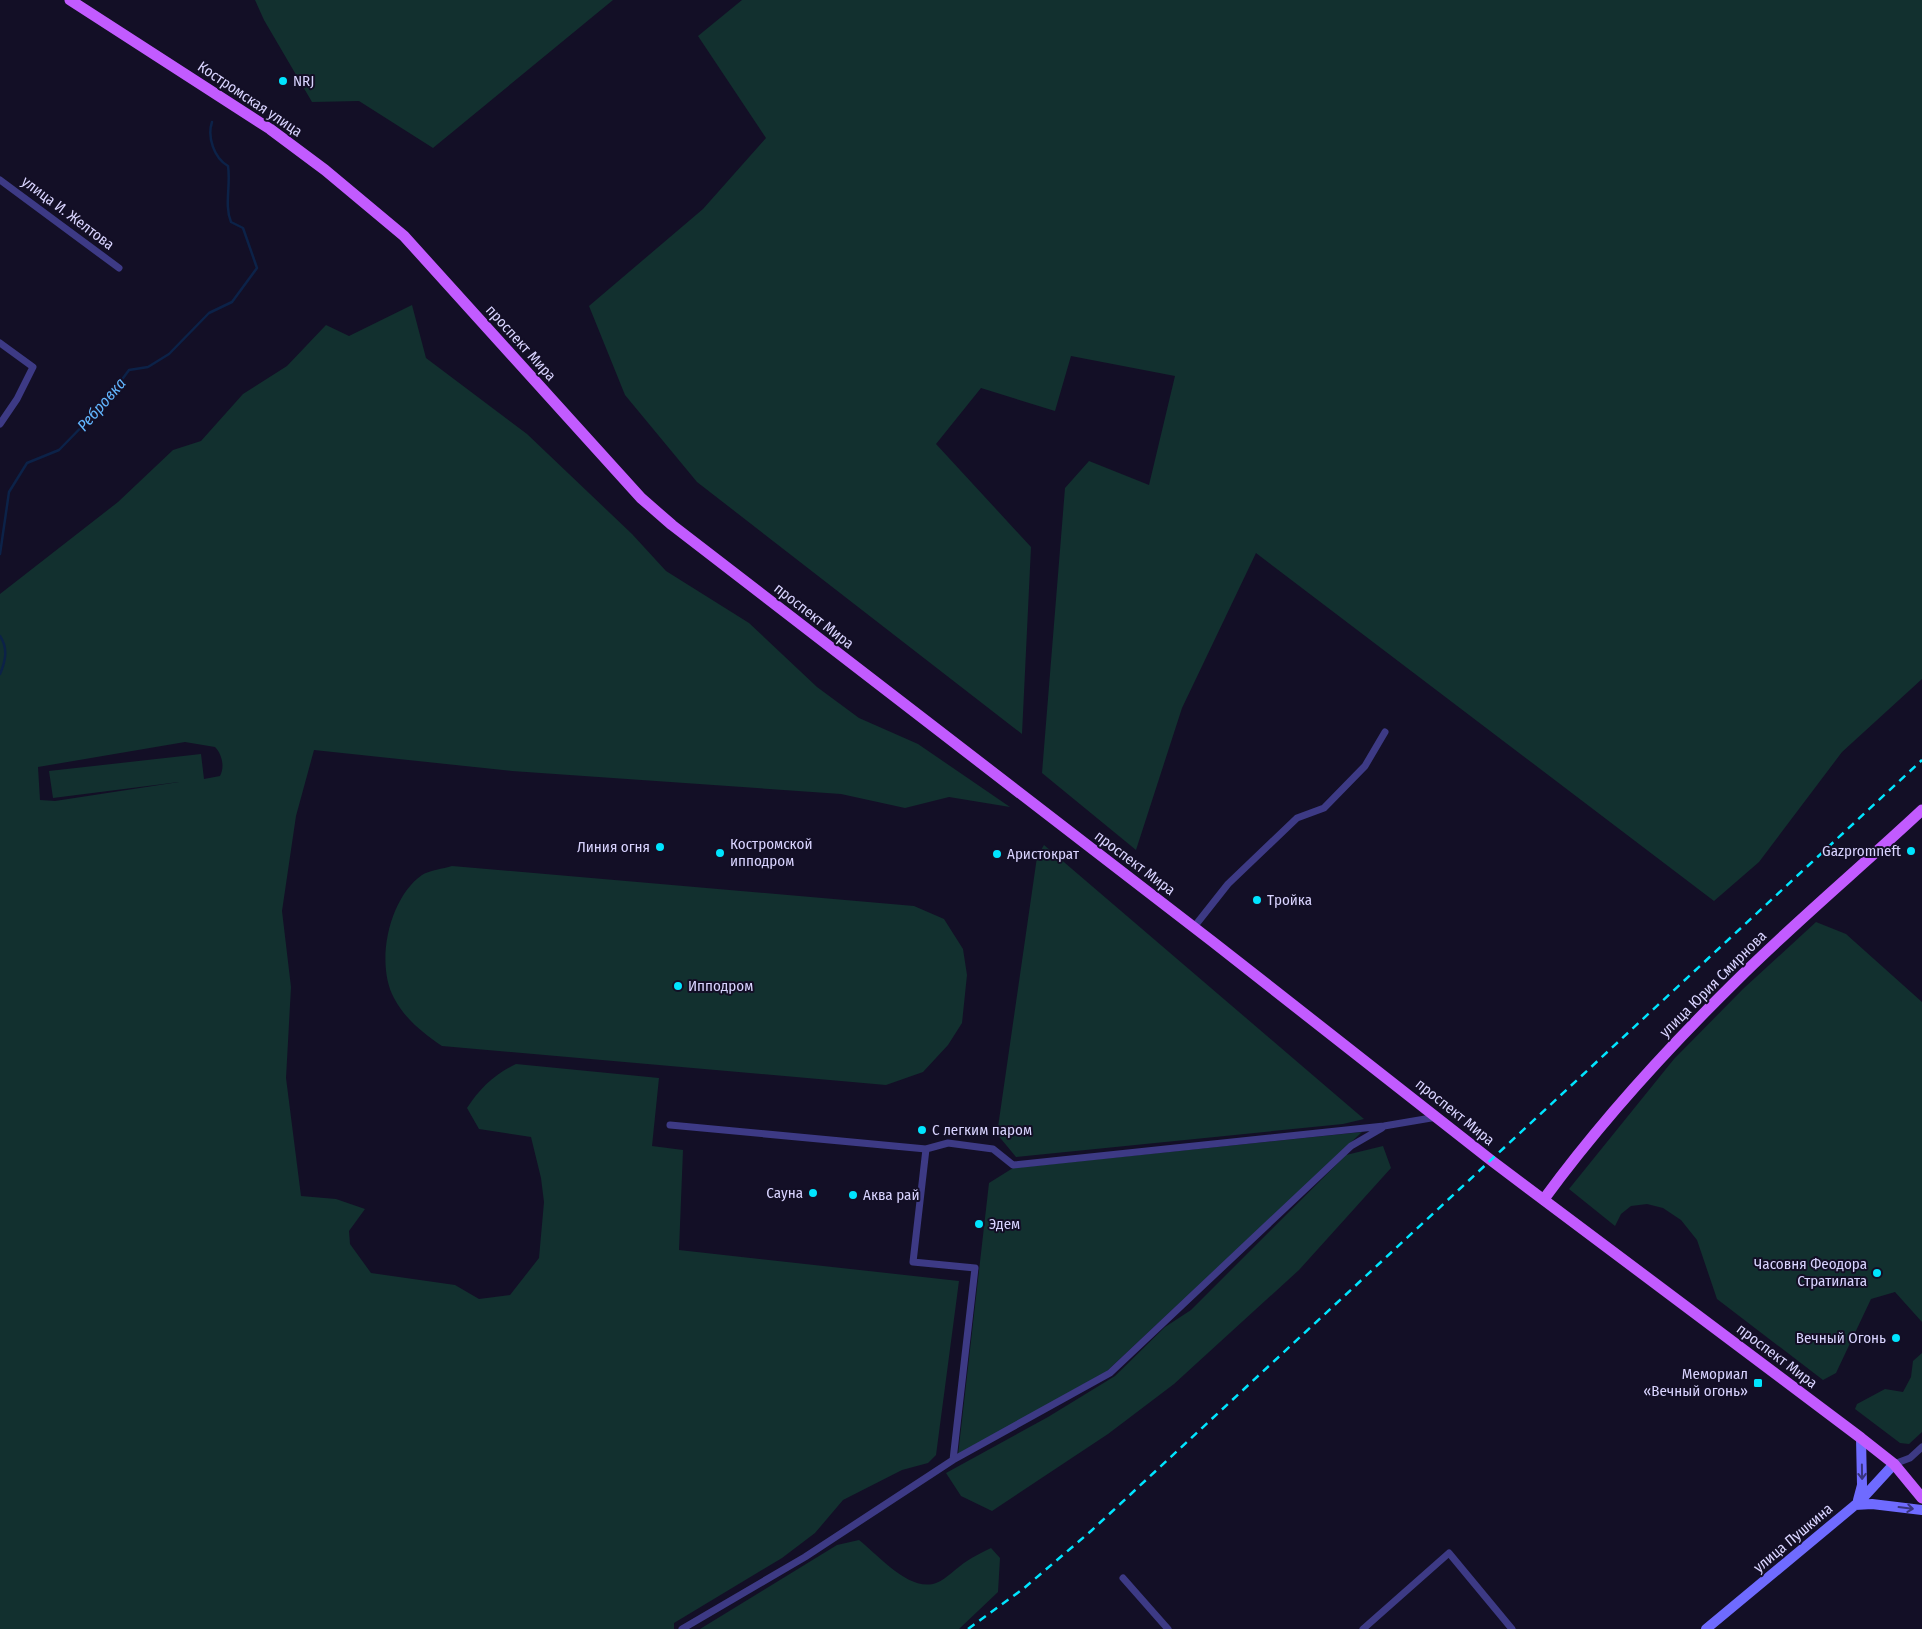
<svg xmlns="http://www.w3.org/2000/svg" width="1922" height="1629" viewBox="0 0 1922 1629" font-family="'Fira Sans Condensed',sans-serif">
<rect width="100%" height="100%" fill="#130f26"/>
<path fill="#12302f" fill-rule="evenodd" d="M 255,0 L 613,0 L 433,148 L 359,101 L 312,102 L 264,20 Z
M 742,0 L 1922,0 L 1922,679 L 1842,752 L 1759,862 L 1714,901 L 1256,553 L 1182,708 L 1136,850 L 1042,773 L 1065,488 L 1089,461 L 1149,485 L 1175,376 L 1071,356 L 1055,411 L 981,388 L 936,444 L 1031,547 L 1022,734 L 697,482 L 625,395 L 589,306 L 703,209 L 766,138 L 698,36 Z
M 412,305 L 426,358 L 527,434 L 632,534 L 666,571 L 749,623 L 817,687 L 859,718 L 918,744 L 1010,807 L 949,797 L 905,808 L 841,794 L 512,771 L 314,750 L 296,816 L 282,911 L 291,987 L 286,1078 L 301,1196 L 336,1199 L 365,1209 L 349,1231 L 350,1244 L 371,1273 L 455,1285 L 479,1299 L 510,1295 L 539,1258 L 544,1202 L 541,1178 L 531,1137 L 479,1129 L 467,1108 C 480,1088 495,1074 516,1064 L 659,1078 L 652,1146 L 683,1150 L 679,1250 L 959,1281 L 936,1455 L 928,1463 L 902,1470 L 843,1500 L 815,1533 L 782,1558 L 674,1623 L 674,1629 L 0,1629 L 0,594 L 118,502 L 173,450 L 201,441 L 243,394 L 287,366 L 326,325 L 349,336 ZM 185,742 L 215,747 C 222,754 225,767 220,776 L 204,779 L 201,754 L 49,771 L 53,798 L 179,782 L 55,801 L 40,800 L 38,767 Z
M 1044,845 L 1364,1119 L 1343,1124 L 1016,1157 L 997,1134 L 1037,857 Z
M 452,866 L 914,906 L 944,919 L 963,949 L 967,975 L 962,1023 L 948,1045 L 923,1072 L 886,1085 L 442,1046 C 423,1033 405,1019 394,998 C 375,963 389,898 422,875 C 430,870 443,869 452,866 Z
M 1816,922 L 1846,934 L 1922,1002 L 1922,1322 L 1895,1292 L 1871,1299 L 1836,1373 L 1823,1380 L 1717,1299 L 1697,1240 L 1681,1220 L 1663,1208 L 1647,1204 L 1631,1206 L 1621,1214 L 1615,1226 L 1569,1189 L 1674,1059 L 1743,989 Z
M 1362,1132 L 1107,1371 L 958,1455 L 989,1183 L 1013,1168 Z
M 1383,1146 L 1391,1168 L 1299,1270 L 1174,1384 L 1108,1434 L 992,1511 L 961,1496 L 946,1473 L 1048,1417 L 1115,1376 L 1165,1327 L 1191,1310 L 1346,1155 Z
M 1922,1353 L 1922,1432 L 1909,1444 L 1900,1443 L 1855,1409 L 1857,1404 L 1885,1389 L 1903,1392 L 1911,1377 L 1913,1361 Z
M 859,1540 C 877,1554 910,1593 936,1583 C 947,1579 957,1567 967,1561 C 974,1556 983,1552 991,1548 L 1000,1558 L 998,1592 L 959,1629 L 700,1629 L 837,1545 Z"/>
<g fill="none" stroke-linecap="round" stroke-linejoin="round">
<path stroke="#0c2248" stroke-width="2.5" d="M 0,554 L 9,492 L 27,463 L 59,450 L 104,404 L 129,370 L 148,367 L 169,354 L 209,313 L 232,302 L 257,268 L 243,228 L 231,222 C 224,205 231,185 228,166 C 214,158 207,137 212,122
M 0,636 C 8,648 6,660 0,674"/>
<path stroke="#3d3a85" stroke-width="7" d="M 0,180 L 119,268
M 0,343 L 33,367 L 17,399 L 0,424
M 1194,927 L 1228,884 L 1297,818 L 1324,808 L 1365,766 L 1385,732
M 670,1125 L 926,1149 L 948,1143 L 993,1149 L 1013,1165 L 1384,1126 L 1437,1117
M 953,1460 L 1110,1373 L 1351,1146 L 1382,1128
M 1894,1464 L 1910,1458 L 1922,1447
M 1123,1578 L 1168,1629
M 682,1629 L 805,1557 L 953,1460 L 975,1268 L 913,1262 L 926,1149
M 1363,1629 L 1449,1553 L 1512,1629"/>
<path stroke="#6f6bff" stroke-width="10" d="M 1858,1500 L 1862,1485 L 1861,1438
M 1855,1505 L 1872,1504 L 1922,1510
M 1706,1629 L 1860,1501 L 1894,1464"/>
<path stroke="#c25bff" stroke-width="11" d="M 70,0 L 270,129 L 325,170 L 404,236 L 641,498 L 672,525 L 1213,942 L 1492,1161 L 1861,1438 L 1894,1464 L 1922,1498
M 1544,1199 C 1601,1121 1666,1050 1735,982 C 1795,922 1860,868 1922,810"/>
<path stroke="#00e5ff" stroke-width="2.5" stroke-dasharray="8 6" stroke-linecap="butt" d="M 968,1629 L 1023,1589 L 1091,1531 L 1922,760"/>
</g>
<defs><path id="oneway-shaft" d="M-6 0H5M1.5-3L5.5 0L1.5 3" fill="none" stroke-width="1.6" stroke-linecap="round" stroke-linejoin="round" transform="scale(1.25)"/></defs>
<g stroke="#38347d">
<use href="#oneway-shaft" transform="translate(1862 1472) rotate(89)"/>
<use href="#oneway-shaft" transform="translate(1906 1508) rotate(7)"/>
</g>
<g fill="#00e5ff" stroke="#130f26" stroke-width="2">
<circle cx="283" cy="81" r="5"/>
<circle cx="660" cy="847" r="5"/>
<circle cx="1911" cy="851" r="5"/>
<circle cx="720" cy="853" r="5"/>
<circle cx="997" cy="854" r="5"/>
<circle cx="1257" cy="900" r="5"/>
<circle cx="678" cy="986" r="5"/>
<circle cx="922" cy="1130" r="5"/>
<circle cx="813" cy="1193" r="5"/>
<circle cx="853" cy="1195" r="5"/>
<circle cx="979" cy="1224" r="5"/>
<circle cx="1877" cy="1273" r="5"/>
<circle cx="1896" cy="1338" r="5"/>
<rect x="1753" y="1378" width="10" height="10" rx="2.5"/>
</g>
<g text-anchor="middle" stroke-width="4" stroke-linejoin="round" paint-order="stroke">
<g font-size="15" fill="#d9d4ff" stroke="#130f26" text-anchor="start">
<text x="293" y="86">NRJ</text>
<text x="730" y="849">Костромской<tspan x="730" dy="17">ипподром</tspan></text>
<text x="650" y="852" text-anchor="end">Линия огня</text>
<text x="1901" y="856" text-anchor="end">Gazpromneft</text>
<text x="1007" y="859">Аристократ</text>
<text x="1267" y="905">Тройка</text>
<text x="688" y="991">Ипподром</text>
<text x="932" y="1135">С легким паром</text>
<text x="803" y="1198" text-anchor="end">Сауна</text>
<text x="863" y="1200">Аква рай</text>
<text x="989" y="1229">Эдем</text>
<text x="1867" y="1269" text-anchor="end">Часовня Феодора<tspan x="1867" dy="17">Стратилата</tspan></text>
<text x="1886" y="1343" text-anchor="end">Вечный Огонь</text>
<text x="1748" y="1379" text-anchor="end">Мемориал<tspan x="1748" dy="17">«Вечный огонь»</tspan></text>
</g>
<g font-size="15" fill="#d9d4ff" stroke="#130f26">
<text transform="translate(250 99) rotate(34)" y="5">Костромская улица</text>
<text transform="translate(68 213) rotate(37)" y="5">улица И. Желтова</text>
<text transform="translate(521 343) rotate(48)" y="5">проспект Мира</text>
<text transform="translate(814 616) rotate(38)" y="5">проспект Мира</text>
<text transform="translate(1135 863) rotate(37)" y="5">проспект Мира</text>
<text transform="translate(1713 984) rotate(-45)" y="5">улица Юрия Смирнова</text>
<text transform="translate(1455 1112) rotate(39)" y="5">проспект Мира</text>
<text transform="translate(1777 1356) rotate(37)" y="5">проспект Мира</text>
<text transform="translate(1793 1538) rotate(-40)" y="5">улица Пушкина</text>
</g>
<g font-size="16" font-style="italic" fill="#62b6ff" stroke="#130f26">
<text transform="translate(101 404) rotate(-49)" y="6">Ребровка</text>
</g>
</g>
</svg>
